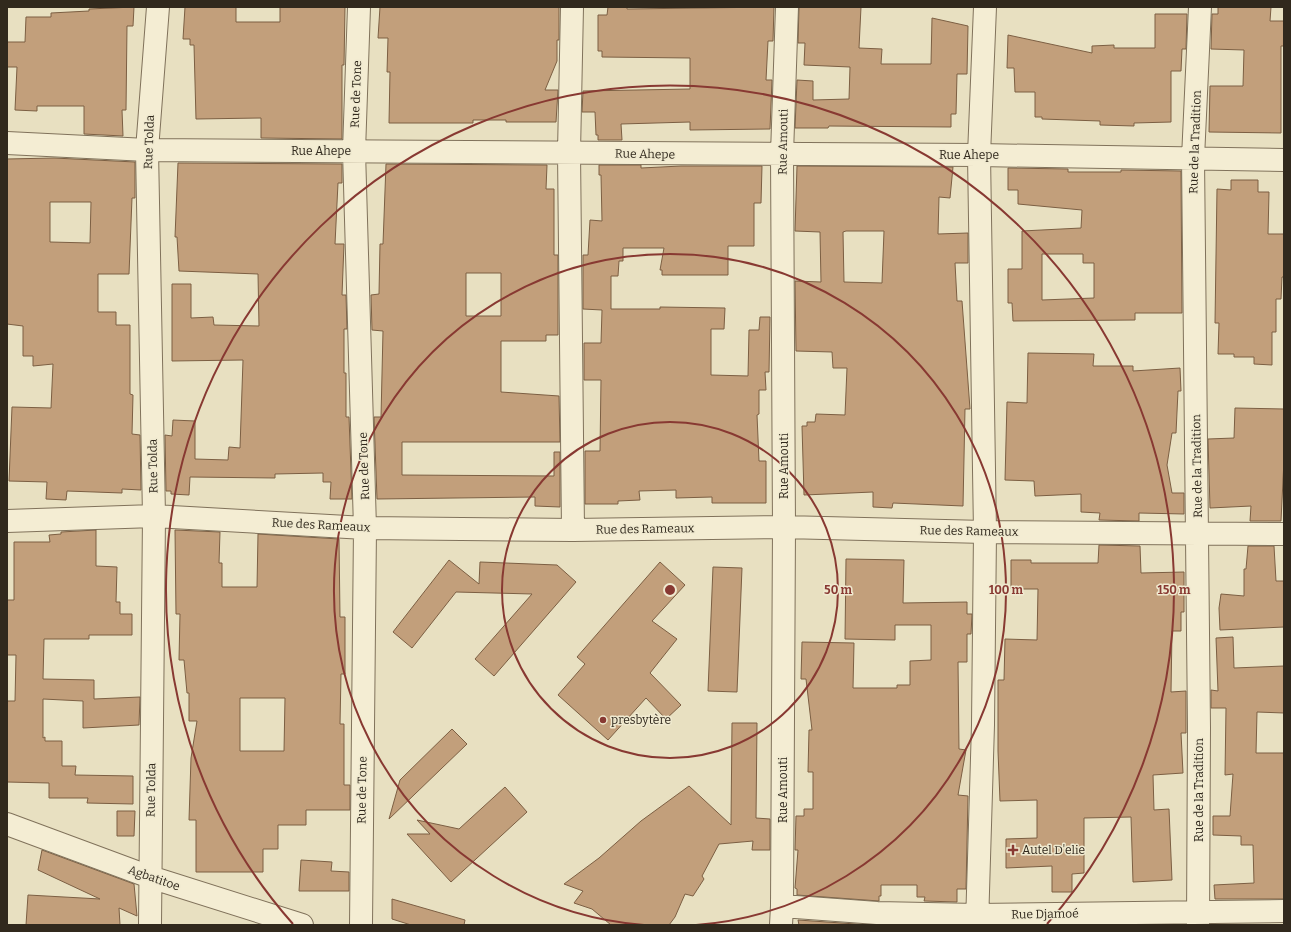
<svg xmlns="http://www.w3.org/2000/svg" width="1291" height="932" viewBox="0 0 1291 932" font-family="Bitter,serif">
<rect width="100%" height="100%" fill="#e8e0c1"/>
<path fill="#c29f7b" stroke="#7c5f43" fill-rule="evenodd" d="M 134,7 L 133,26 L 127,26 L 126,110 L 122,110 L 123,136 L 84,134 L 84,106 L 37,106 L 37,111 L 15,110 L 17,67 L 7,67 L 7,42 L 25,42 L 26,17 L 51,17 L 51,13 L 89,11 L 89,9 Z
M 185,7 L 236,7 L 236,22 L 280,22 L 280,7 L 345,7 L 344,65 L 342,65 L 342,139 L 261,138 L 261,118 L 196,119 L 194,45 L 190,45 L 190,39 L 183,39 Z
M 380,7 L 559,7 L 559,40 L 557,40 L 557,61 L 545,90 L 558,90 L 556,122 L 506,122 L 506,120 L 473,120 L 473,123 L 389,123 L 390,72 L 387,72 L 388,38 L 378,38 Z
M 608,7 L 627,7 L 627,9 L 774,7 L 773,41 L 768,41 L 766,80 L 772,80 L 770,129 L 690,130 L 690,122 L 621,124 L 622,140 L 598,140 L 598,135 L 596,135 L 595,112 L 582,112 L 583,91 L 690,89 L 690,58 L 602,57 L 602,51 L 598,51 L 598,15 L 607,15 Z
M 799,7 L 861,7 L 859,48 L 882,49 L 881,64 L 931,64 L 932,18 L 968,26 L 967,74 L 957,74 L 956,114 L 951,114 L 951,127 L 829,126 L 828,128 L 795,128 L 797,80 L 813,81 L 813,100 L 849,99 L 850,67 L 804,65 L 805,43 L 798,43 Z
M 1218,7 L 1271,7 L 1270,21 L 1284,21 L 1284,46 L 1281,46 L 1281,133 L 1209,132 L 1210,86 L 1243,86 L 1244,50 L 1211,49 L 1212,14 L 1218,14 Z
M 1155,14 L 1187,14 L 1186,49 L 1182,49 L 1181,71 L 1171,71 L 1171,122 L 1134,123 L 1134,126 L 1100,125 L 1100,121 L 1042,119 L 1042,117 L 1035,117 L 1035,92 L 1015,92 L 1014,68 L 1007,68 L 1008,35 L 1092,53 L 1092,46 L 1114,45 L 1114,48 L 1155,48 Z
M 54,158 L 135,162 L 135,198 L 132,198 L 129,274 L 98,274 L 98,312 L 116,312 L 116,325 L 130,325 L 130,394 L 133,395 L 132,434 L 140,435 L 141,490 L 122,489 L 122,493 L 67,491 L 66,500 L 46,499 L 47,482 L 9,481 L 12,407 L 51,408 L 53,364 L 33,366 L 33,356 L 23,356 L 23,326 L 7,324 L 7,159 ZM 50,202 L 91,202 L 90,243 L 50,242 Z
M 178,163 L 342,164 L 342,183 L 338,183 L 335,244 L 344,244 L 342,295 L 346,295 L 347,329 L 344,329 L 344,373 L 346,373 L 346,417 L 349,417 L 352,499 L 330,499 L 331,482 L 323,482 L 323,473 L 275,474 L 275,478 L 190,477 L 189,495 L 171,494 L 171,491 L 166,491 L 165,435 L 172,436 L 173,420 L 195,421 L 195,459 L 228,460 L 229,447 L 240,448 L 243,360 L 172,361 L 172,284 L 191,284 L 191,318 L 213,317 L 214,325 L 259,326 L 258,274 L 179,271 L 177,237 L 175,237 Z
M 386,164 L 547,165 L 546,189 L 554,189 L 554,255 L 558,255 L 558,335 L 546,335 L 546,341 L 501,341 L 501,392 L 559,396 L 560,442 L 402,442 L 402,475 L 554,476 L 554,452 L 560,452 L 560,507 L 535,506 L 535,497 L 377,499 L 374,417 L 381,417 L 383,331 L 372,330 L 371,295 L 379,294 L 380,244 L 383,244 ZM 466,273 L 501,273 L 501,316 L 466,316 Z
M 599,165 L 641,165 L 641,168 L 681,166 L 762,166 L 761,203 L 754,203 L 754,246 L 728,246 L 728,275 L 662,275 L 662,270 L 660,270 L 664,248 L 623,248 L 623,261 L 619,261 L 618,276 L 611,276 L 611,309 L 660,309 L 660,307 L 725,308 L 724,329 L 711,329 L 711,375 L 748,376 L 749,330 L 759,330 L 760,317 L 770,317 L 769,372 L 765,372 L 766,390 L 759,390 L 759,414 L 757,415 L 759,461 L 766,461 L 766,503 L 712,503 L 712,497 L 676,498 L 676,490 L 639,491 L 640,500 L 618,501 L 618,504 L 585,504 L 585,451 L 600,451 L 601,380 L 584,380 L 584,343 L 601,343 L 602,310 L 583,309 L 583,255 L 588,255 L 590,220 L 602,221 L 601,175 L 599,175 Z
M 797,166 L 953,167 L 950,198 L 939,197 L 938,234 L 968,233 L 968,263 L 955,263 L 957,301 L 962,301 L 970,409 L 965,409 L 963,506 L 893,503 L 892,508 L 873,507 L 873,492 L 804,495 L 802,426 L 807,426 L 807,422 L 815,422 L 816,414 L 845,415 L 847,368 L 833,368 L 832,352 L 796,351 L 795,281 L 821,282 L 820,232 L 795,231 ZM 846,231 L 884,231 L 882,283 L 844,282 L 843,232 Z
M 1008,168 L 1068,169 L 1068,172 L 1121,172 L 1121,170 L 1181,171 L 1182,313 L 1135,313 L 1135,320 L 1013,321 L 1012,303 L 1008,303 L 1008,269 L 1022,269 L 1022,231 L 1081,228 L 1082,210 L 1018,204 L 1018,190 L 1008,190 ZM 1042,254 L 1083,254 L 1083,263 L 1094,263 L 1094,298 L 1042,300 Z
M 1231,180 L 1258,180 L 1258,192 L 1269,192 L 1268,234 L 1284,234 L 1284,277 L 1282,277 L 1281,299 L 1276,299 L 1276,332 L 1272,332 L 1272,365 L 1254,364 L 1254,357 L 1234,357 L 1234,354 L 1218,354 L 1219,323 L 1215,323 L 1217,189 L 1231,190 Z
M 1028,353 L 1094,354 L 1093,366 L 1133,366 L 1133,371 L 1180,368 L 1181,391 L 1178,391 L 1176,433 L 1172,433 L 1167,465 L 1172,493 L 1184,493 L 1184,514 L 1139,513 L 1139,521 L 1099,520 L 1100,513 L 1081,512 L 1081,494 L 1035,496 L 1034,481 L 1005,480 L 1007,402 L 1027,403 Z
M 1235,408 L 1284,409 L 1284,460 L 1281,521 L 1250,521 L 1251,506 L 1210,508 L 1208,439 L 1234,438 Z
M 96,530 L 96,566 L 117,567 L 116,602 L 120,602 L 120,614 L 132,614 L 132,635 L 89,635 L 89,639 L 44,639 L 43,679 L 94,680 L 94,699 L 140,697 L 139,725 L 83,728 L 83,701 L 43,699 L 43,738 L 45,737 L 45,741 L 62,741 L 62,766 L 76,766 L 75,775 L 133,776 L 133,804 L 87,803 L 88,798 L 49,798 L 49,783 L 7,782 L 7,701 L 15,701 L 16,655 L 7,655 L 7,600 L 14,600 L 14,542 L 50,542 L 49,535 L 61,534 L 61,532 Z
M 175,530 L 220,532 L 219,563 L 222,563 L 222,587 L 257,587 L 258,534 L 339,539 L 340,617 L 345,617 L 345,674 L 341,674 L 340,724 L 344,724 L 344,785 L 350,785 L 350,810 L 306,810 L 306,825 L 278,825 L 278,849 L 263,849 L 263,872 L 196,872 L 196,820 L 189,820 L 191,758 L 197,721 L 189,721 L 189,693 L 187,693 L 184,660 L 179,660 L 180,614 L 176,614 ZM 240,698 L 285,698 L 284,751 L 240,751 Z
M 1099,545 L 1140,546 L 1141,573 L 1184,572 L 1184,612 L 1181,612 L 1181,631 L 1172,631 L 1171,692 L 1186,691 L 1186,733 L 1181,733 L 1183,773 L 1153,775 L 1154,810 L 1169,809 L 1172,880 L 1133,882 L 1131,817 L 1084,818 L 1084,873 L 1072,874 L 1072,892 L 1052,892 L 1052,866 L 1006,868 L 1006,839 L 1037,838 L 1037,800 L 1000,801 L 998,751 L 998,680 L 1004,680 L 1005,639 L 1037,640 L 1038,589 L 1011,589 L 1011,560 L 1031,560 L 1031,563 L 1098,563 Z
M 1248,546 L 1274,546 L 1276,581 L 1284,581 L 1284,627 L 1220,630 L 1219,608 L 1221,594 L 1244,596 L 1244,569 L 1246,569 Z
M 846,559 L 904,560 L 903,603 L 967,602 L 967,614 L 972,614 L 971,634 L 967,634 L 967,662 L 958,662 L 959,749 L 966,750 L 958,795 L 968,796 L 966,889 L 957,889 L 957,902 L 924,901 L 925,897 L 917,897 L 917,885 L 881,885 L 881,896 L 879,896 L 879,901 L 797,895 L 797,889 L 795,888 L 798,850 L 795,850 L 796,816 L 804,816 L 804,809 L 813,809 L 813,772 L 808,772 L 809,730 L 812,730 L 806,679 L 801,679 L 802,642 L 854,643 L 853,688 L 897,688 L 897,685 L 910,685 L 910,661 L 931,660 L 931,625 L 895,625 L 895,640 L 845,639 Z
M 449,560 L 479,584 L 480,562 L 557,565 L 576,582 L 494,676 L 475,659 L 532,594 L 456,592 L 412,648 L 393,632 Z
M 660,562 L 685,585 L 652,621 L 677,639 L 650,673 L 681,705 L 666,719 L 646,698 L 608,740 L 558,695 L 585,664 L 577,657 Z
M 713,567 L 742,568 L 737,692 L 708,691 Z
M 1233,637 L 1234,668 L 1284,666 L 1284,713 L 1257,712 L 1256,753 L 1284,753 L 1284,899 L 1215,899 L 1214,885 L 1254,883 L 1253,845 L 1241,845 L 1241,836 L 1213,835 L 1213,816 L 1230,816 L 1233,774 L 1225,775 L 1226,708 L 1211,708 L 1211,690 L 1218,691 L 1216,638 Z
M 732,723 L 757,723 L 756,818 L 770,819 L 770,850 L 752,850 L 753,841 L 719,844 L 702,876 L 704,879 L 693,896 L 685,894 L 675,917 L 669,925 L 611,925 L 592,909 L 574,903 L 583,891 L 564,884 L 599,858 L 641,821 L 689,786 L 731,825 Z
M 452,729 L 467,744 L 389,819 L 400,780 Z
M 505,787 L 527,812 L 451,882 L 407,834 L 430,834 L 417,820 L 459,829 Z
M 117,811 L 135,811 L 134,836 L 117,836 Z
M 42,850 L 134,884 L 137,916 L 119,908 L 120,925 L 26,925 L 28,895 L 100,899 L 38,870 Z
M 301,860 L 332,862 L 331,871 L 349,872 L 349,891 L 299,891 Z
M 392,899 L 465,920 L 464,925 L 411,925 L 392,919 Z
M 798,920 L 870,925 L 799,925 Z"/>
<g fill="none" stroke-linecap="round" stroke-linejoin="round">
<defs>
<path id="minor" d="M 359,7 L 354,151 L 365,528 L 361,925
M 572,7 L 569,152 L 573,530
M 7,143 L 147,150 L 979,155 L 1284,160
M 7,521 L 154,516 L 365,528 L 573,530 L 784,527 L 985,532 L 1284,534
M 7,824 L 150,877 L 302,925
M 782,906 L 877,913 L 977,915 L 1284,911
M 150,925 L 154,516 L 147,150 L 158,7
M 781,925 L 782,906 L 784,527 L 782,154 L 787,7
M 977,925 L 983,725 L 985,532 L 979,155 L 985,7
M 1198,925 L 1199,727 L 1193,158 L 1200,7"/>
</defs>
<use href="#minor" stroke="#80725b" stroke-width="24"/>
<use href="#minor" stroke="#f4edd3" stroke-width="22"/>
</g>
<g fill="none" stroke="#883932" stroke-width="2">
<circle cx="670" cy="590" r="168"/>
<path d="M644 925A336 336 0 1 1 696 925"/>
<path d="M293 924A504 504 0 1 1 1047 924"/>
</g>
<g fill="#883932" stroke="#f0ead0" stroke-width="1.5">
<circle cx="603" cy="720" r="4"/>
<path d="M1011 844h4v4h4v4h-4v4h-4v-4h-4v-4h4z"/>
</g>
<g text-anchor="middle" stroke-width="3" stroke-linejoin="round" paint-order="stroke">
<g font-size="12" fill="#31291d" stroke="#f0ead0">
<text transform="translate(356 94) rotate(-88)" y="4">Rue de Tone</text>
<text transform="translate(149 142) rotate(-88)" y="4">Rue Tolda</text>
<text transform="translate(783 142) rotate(-89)" y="4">Rue Amouti</text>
<text transform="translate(1195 142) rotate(-88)" y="4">Rue de la Tradition</text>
<text x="321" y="155">Rue Ahepe</text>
<text transform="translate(645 154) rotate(1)" y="4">Rue Ahepe</text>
<text x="969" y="159">Rue Ahepe</text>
<text transform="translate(153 466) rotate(-91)" y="4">Rue Tolda</text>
<text transform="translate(364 466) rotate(-92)" y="4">Rue de Tone</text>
<text transform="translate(784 466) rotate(-90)" y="4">Rue Amouti</text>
<text transform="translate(1197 466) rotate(-91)" y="4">Rue de la Tradition</text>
<text transform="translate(321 525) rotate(3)" y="4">Rue des Rameaux</text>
<text transform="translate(645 529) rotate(-1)" y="4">Rue des Rameaux</text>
<text transform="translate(969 531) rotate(1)" y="4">Rue des Rameaux</text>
<text transform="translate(151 790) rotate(-89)" y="4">Rue Tolda</text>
<text transform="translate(362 790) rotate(-89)" y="4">Rue de Tone</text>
<text transform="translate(783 790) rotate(-90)" y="4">Rue Amouti</text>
<text transform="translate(1199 790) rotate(-90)" y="4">Rue de la Tradition</text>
<text transform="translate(154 878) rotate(19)" y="4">Agbatitoe</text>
<text transform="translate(1045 914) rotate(-1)" y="4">Rue Djamoé</text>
</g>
<g font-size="12" fill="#31291d" stroke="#f0ead0" text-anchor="start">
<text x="611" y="724">presbytère</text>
<text x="1022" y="854">Autel D'elie</text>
</g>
</g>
<circle cx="670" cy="590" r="6" fill="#883932" stroke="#f0ead0" stroke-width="2"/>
<g font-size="12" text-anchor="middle" font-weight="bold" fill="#883932" stroke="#f0ead0" stroke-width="3" stroke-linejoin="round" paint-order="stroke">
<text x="838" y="594">50 m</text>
<text x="1006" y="594">100 m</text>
<text x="1174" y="594">150 m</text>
</g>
<rect width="1291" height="932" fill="none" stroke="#31291d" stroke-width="16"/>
</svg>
